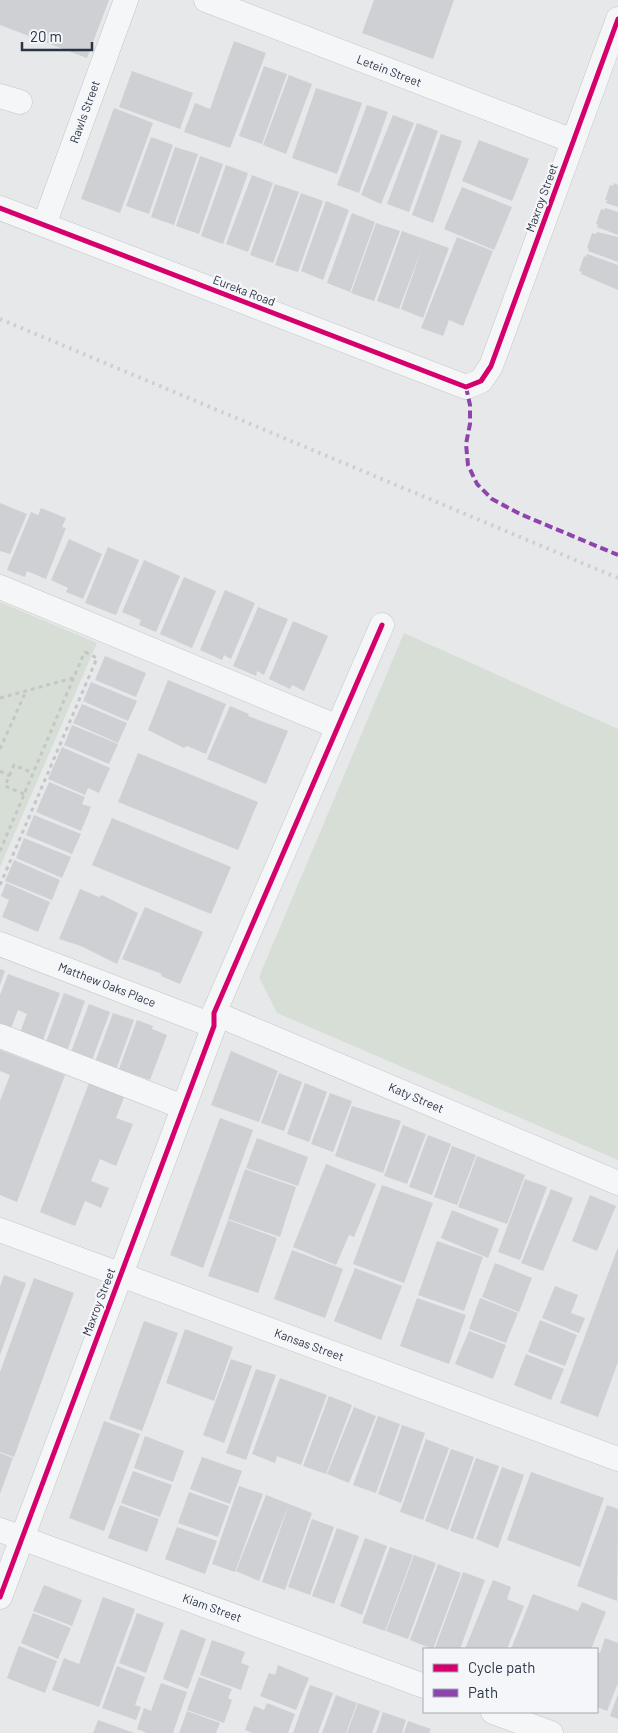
<svg xmlns="http://www.w3.org/2000/svg" width="618" height="1733" viewBox="0 0 618 1733" font-family="Barlow,sans-serif">
<rect width="100%" height="100%" fill="#e6e8ea"/>
<path fill="#d6ded6" d="M 0,602 L 97,643 L 0,867 Z
M 404,633 L 618,729 L 618,1160 L 277,1013 L 259,977 Z"/>
<path fill="#ced0d3" d="M 0,0 L 109,0 L 87,58 L 0,25 Z
M 374,0 L 454,0 L 433,59 L 362,33 Z
M 234,41 L 266,53 L 230,148 L 184,132 L 195,103 L 210,109 Z
M 264,66 L 287,74 L 262,144 L 239,136 Z
M 132,71 L 193,93 L 180,129 L 119,107 Z
M 289,75 L 312,84 L 286,154 L 263,145 Z
M 316,88 L 362,103 L 337,174 L 292,158 Z
M 367,105 L 388,112 L 359,193 L 337,185 Z
M 114,108 L 153,123 L 120,213 L 81,199 Z
M 393,115 L 414,123 L 381,204 L 361,195 Z
M 417,123 L 438,131 L 409,212 L 387,204 Z
M 441,134 L 462,141 L 433,223 L 412,215 Z
M 151,137 L 173,145 L 149,214 L 126,206 Z
M 479,140 L 529,159 L 512,201 L 462,181 Z
M 175,147 L 198,154 L 174,225 L 151,217 Z
M 200,156 L 223,164 L 199,234 L 176,226 Z
M 226,165 L 248,173 L 223,244 L 201,236 Z
M 252,175 L 273,183 L 248,252 L 226,244 Z
M 614,183 L 618,185 L 618,207 L 606,203 L 607,200 L 605,200 L 610,185 L 613,186 Z
M 275,184 L 299,192 L 273,263 L 250,255 Z
M 462,187 L 512,207 L 494,250 L 444,229 Z
M 301,193 L 323,201 L 298,272 L 275,265 Z
M 326,201 L 349,210 L 323,280 L 301,271 Z
M 605,208 L 618,212 L 618,235 L 597,227 L 598,224 L 596,224 L 601,209 L 604,210 Z
M 352,213 L 375,222 L 350,292 L 327,283 Z
M 376,223 L 400,231 L 374,301 L 351,293 Z
M 402,231 L 449,248 L 423,318 L 401,309 L 422,248 L 399,309 L 377,301 Z
M 597,232 L 618,237 L 618,262 L 588,251 L 589,249 L 587,248 L 592,233 L 596,234 Z
M 457,237 L 493,251 L 463,326 L 449,320 L 443,336 L 421,328 Z
M 587,254 L 618,265 L 618,290 L 581,274 L 582,272 L 579,271 L 584,256 L 586,257 Z
M 0,503 L 27,514 L 10,554 L 0,551 Z
M 41,508 L 66,518 L 62,527 L 66,528 L 46,579 L 27,571 L 25,577 L 7,570 L 31,512 L 38,515 Z
M 69,539 L 102,554 L 83,599 L 66,592 L 68,588 L 51,580 Z
M 108,547 L 139,560 L 116,615 L 85,603 Z
M 144,560 L 180,576 L 156,632 L 139,625 L 141,620 L 122,612 Z
M 184,577 L 216,591 L 192,648 L 160,634 Z
M 225,590 L 255,603 L 231,659 L 224,655 L 222,660 L 200,650 Z
M 258,607 L 288,619 L 264,675 L 257,671 L 256,676 L 233,666 Z
M 293,621 L 328,636 L 304,691 L 292,685 L 290,689 L 269,679 Z
M 105,656 L 146,673 L 136,697 L 95,680 Z
M 168,680 L 226,704 L 206,754 L 187,746 L 184,748 L 148,730 Z
M 91,682 L 137,701 L 128,721 L 83,701 Z
M 82,704 L 127,723 L 118,743 L 73,723 Z
M 230,706 L 249,714 L 248,716 L 288,731 L 266,784 L 207,759 Z
M 72,725 L 118,744 L 109,764 L 64,745 Z
M 62,747 L 110,768 L 99,793 L 88,788 L 85,795 L 48,779 Z
M 138,753 L 258,802 L 238,850 L 118,802 Z
M 49,782 L 85,797 L 82,804 L 91,807 L 81,831 L 36,812 Z
M 34,815 L 81,834 L 72,854 L 26,835 Z
M 112,818 L 231,867 L 211,914 L 92,865 Z
M 24,838 L 71,857 L 62,878 L 16,858 Z
M 14,860 L 60,880 L 52,900 L 5,881 Z
M 6,883 L 50,902 L 38,932 L 2,917 L 9,900 L 1,896 Z
M 80,889 L 99,897 L 102,895 L 138,913 L 117,964 L 81,946 L 59,939 Z
M 145,907 L 203,932 L 180,984 L 161,976 L 162,974 L 122,959 Z
M 0,969 L 5,971 L 0,985 Z
M 8,974 L 60,993 L 42,1043 L 19,1035 L 27,1014 L 18,1010 L 10,1031 L 0,1027 L 0,995 Z
M 64,993 L 85,1001 L 67,1051 L 46,1042 Z
M 89,1004 L 110,1012 L 92,1060 L 71,1052 Z
M 113,1013 L 134,1020 L 116,1070 L 95,1062 Z
M 137,1020 L 153,1026 L 152,1029 L 167,1035 L 150,1080 L 119,1069 Z
M 0,1050 L 65,1075 L 17,1202 L 0,1195 L 0,1101 L 10,1075 L 0,1071 Z
M 231,1051 L 278,1071 L 259,1122 L 211,1105 Z
M 279,1073 L 302,1082 L 284,1131 L 261,1123 Z
M 89,1083 L 124,1097 L 116,1118 L 133,1124 L 116,1166 L 100,1159 L 91,1181 L 109,1188 L 101,1208 L 85,1201 L 75,1226 L 40,1212 Z
M 305,1083 L 327,1092 L 309,1142 L 287,1134 Z
M 330,1093 L 352,1101 L 333,1152 L 311,1144 Z
M 352,1106 L 401,1121 L 383,1173 L 335,1156 Z
M 220,1118 L 253,1130 L 203,1268 L 170,1255 Z
M 403,1125 L 426,1134 L 407,1184 L 384,1176 Z
M 428,1135 L 451,1144 L 432,1195 L 409,1187 Z
M 257,1138 L 308,1157 L 298,1186 L 246,1168 Z
M 452,1146 L 476,1155 L 457,1205 L 434,1197 Z
M 477,1156 L 525,1175 L 507,1224 L 458,1207 Z
M 326,1164 L 376,1184 L 354,1237 L 349,1235 L 336,1265 L 293,1247 Z
M 245,1169 L 296,1187 L 280,1237 L 228,1219 Z
M 525,1179 L 547,1187 L 520,1260 L 498,1252 Z
M 382,1185 L 433,1203 L 404,1283 L 353,1264 Z
M 551,1189 L 573,1198 L 543,1271 L 521,1263 Z
M 590,1195 L 616,1206 L 597,1251 L 572,1241 Z
M 452,1210 L 499,1229 L 488,1258 L 441,1238 Z
M 228,1220 L 277,1238 L 258,1293 L 208,1276 Z
M 437,1241 L 483,1257 L 464,1311 L 418,1295 Z
M 618,1247 L 618,1362 L 598,1417 L 560,1403 Z
M 292,1250 L 343,1269 L 325,1318 L 274,1299 Z
M 495,1263 L 532,1278 L 519,1312 L 482,1297 Z
M 355,1268 L 402,1286 L 381,1340 L 334,1321 Z
M 4,1275 L 26,1283 L 0,1355 L 0,1287 Z
M 34,1278 L 74,1293 L 14,1457 L 0,1452 L 0,1372 Z
M 555,1286 L 578,1295 L 571,1313 L 585,1318 L 579,1333 L 542,1318 Z
M 417,1298 L 466,1315 L 449,1364 L 400,1346 Z
M 480,1298 L 518,1313 L 506,1343 L 469,1329 Z
M 540,1320 L 577,1335 L 565,1366 L 528,1352 Z
M 144,1321 L 178,1333 L 142,1431 L 109,1419 Z
M 185,1329 L 233,1347 L 214,1401 L 166,1383 Z
M 469,1331 L 506,1345 L 493,1379 L 455,1364 Z
M 526,1354 L 564,1369 L 551,1400 L 514,1385 Z
M 231,1359 L 252,1366 L 224,1443 L 203,1435 Z
M 256,1369 L 276,1375 L 246,1460 L 226,1453 Z
M 280,1378 L 327,1395 L 301,1465 L 277,1456 L 275,1463 L 252,1454 Z
M 329,1396 L 352,1405 L 326,1474 L 303,1466 Z
M 354,1407 L 376,1416 L 349,1483 L 327,1474 Z
M 378,1416 L 400,1424 L 376,1493 L 353,1485 Z
M 104,1421 L 140,1434 L 104,1531 L 69,1518 Z
M 402,1425 L 425,1433 L 401,1503 L 378,1494 Z
M 145,1436 L 184,1451 L 173,1482 L 134,1468 Z
M 426,1439 L 449,1448 L 423,1520 L 400,1512 Z
M 451,1449 L 474,1457 L 448,1530 L 425,1521 Z
M 0,1453 L 13,1458 L 0,1494 Z
M 202,1457 L 242,1471 L 230,1504 L 190,1489 Z
M 476,1458 L 499,1466 L 473,1539 L 450,1531 Z
M 502,1467 L 524,1475 L 498,1548 L 476,1539 Z
M 133,1471 L 172,1485 L 160,1517 L 121,1503 Z
M 531,1472 L 604,1498 L 580,1567 L 507,1540 Z
M 239,1486 L 263,1494 L 235,1572 L 212,1564 Z
M 189,1492 L 229,1506 L 218,1537 L 178,1523 Z
M 266,1495 L 289,1504 L 259,1581 L 236,1571 Z
M 289,1504 L 312,1513 L 285,1590 L 262,1582 Z
M 120,1505 L 159,1519 L 147,1552 L 108,1538 Z
M 607,1505 L 618,1509 L 617,1601 L 577,1586 Z
M 312,1519 L 334,1527 L 310,1595 L 288,1587 Z
M 177,1527 L 217,1541 L 205,1574 L 165,1559 Z
M 337,1528 L 359,1536 L 334,1604 L 312,1596 Z
M 365,1538 L 387,1546 L 362,1615 L 340,1606 Z
M 390,1547 L 413,1555 L 385,1631 L 362,1623 Z
M 414,1555 L 436,1563 L 408,1639 L 386,1631 Z
M 438,1564 L 461,1573 L 433,1649 L 410,1640 Z
M 463,1572 L 485,1580 L 460,1649 L 438,1649 L 435,1648 Z
M 493,1580 L 511,1587 L 507,1599 L 524,1606 L 507,1649 L 465,1649 Z
M 44,1585 L 82,1600 L 72,1626 L 33,1611 Z
M 533,1594 L 578,1611 L 582,1602 L 606,1612 L 591,1649 L 511,1649 Z
M 103,1597 L 135,1609 L 99,1707 L 52,1690 L 64,1658 L 79,1664 Z
M 33,1613 L 71,1628 L 58,1659 L 21,1643 Z
M 137,1613 L 164,1623 L 146,1673 L 119,1663 Z
M 181,1629 L 206,1639 L 188,1689 L 163,1679 Z
M 605,1638 L 618,1643 L 618,1683 L 607,1711 L 597,1707 L 597,1652 L 600,1653 Z
M 212,1640 L 245,1652 L 241,1663 L 249,1666 L 241,1690 L 200,1675 Z
M 19,1646 L 57,1661 L 45,1693 L 7,1678 Z
M 278,1665 L 309,1678 L 296,1710 L 260,1696 L 269,1673 L 275,1675 Z
M 117,1666 L 145,1677 L 135,1705 L 141,1707 L 136,1720 L 102,1708 Z
M 199,1677 L 232,1689 L 228,1698 L 232,1700 L 224,1723 L 187,1710 Z
M 161,1683 L 187,1692 L 173,1733 L 147,1733 L 137,1729 L 144,1708 L 151,1711 Z
M 310,1685 L 333,1693 L 318,1733 L 293,1733 Z
M 618,1694 L 618,1719 L 610,1716 Z
M 336,1695 L 357,1703 L 346,1733 L 322,1733 Z
M 267,1703 L 295,1714 L 288,1733 L 253,1733 L 245,1730 L 254,1706 L 264,1710 Z
M 358,1703 L 380,1711 L 372,1733 L 347,1733 Z
M 187,1711 L 220,1723 L 216,1733 L 179,1733 Z
M 383,1712 L 406,1720 L 402,1733 L 376,1733 Z
M 98,1720 L 134,1733 L 93,1733 Z
M 408,1721 L 431,1729 L 429,1733 L 404,1733 Z"/>
<g fill="none" stroke-linecap="round" stroke-linejoin="round">
<defs>
<path id="minor" d="M 206,0 L 573,141
M 0,96 L 20,102
M 0,208 L 466,387 L 481,381 L 491,366 L 618,19
M 44,225 L 126,0
M 0,587 L 338,727
M 0,944 L 214,1026
M 214,1013 L 618,1183
M 0,1036 L 183,1107
M 0,1230 L 618,1459
M 0,1530 L 424,1686
M 0,1597 L 214,1026 L 214,1013 L 382,625
M 493,1712 L 551,1733"/>
</defs>
<use href="#minor" stroke="#c4c6c8" stroke-width="25"/>
<path stroke="#c5c6ca" stroke-width="3" stroke-dasharray="4 4" stroke-linecap="butt" d="M 0,698 L 73,678
M 0,749 L 26,691
M 0,771 L 10,776
M 24,794 L 5,786 L 14,765 L 33,773
M 0,851 L 85,651
M 0,885 L 97,658 L 85,652"/>
<use href="#minor" stroke="#f5f6f7" stroke-width="24"/>
<path stroke="#cecfd2" stroke-width="4" stroke-dasharray="2.5 5" stroke-linecap="butt" d="M 0,319 L 618,578"/>
<path stroke="#8e44ad" stroke-width="4" stroke-dasharray="8 4" stroke-linecap="butt" d="M 466,387 L 470,405 L 470,424 L 466,444 L 468,465 L 477,484 L 492,499 L 520,514 L 618,555"/>
<defs>
<path id="cycleway" d="M 0,208 L 466,387 L 481,381 L 491,366 L 618,19
M 0,1597 L 214,1026 L 214,1013 L 382,625"/>
</defs>
<use href="#cycleway" stroke="#f4f6f9" stroke-width="8"/>
<use href="#cycleway" stroke="#d6006c" stroke-width="5"/>
</g>
<g text-anchor="middle" stroke-width="4.5" stroke-linejoin="round" paint-order="stroke">
<g font-size="12" fill="#2b3445" stroke="#f4f6f9">
<text transform="translate(389 71) rotate(21)" y="4">Letein Street</text>
<text transform="translate(85 112) rotate(-70)" y="4">Rawls Street</text>
<text transform="translate(542 198) rotate(-70)" y="4">Maxroy Street</text>
<text transform="translate(244 291) rotate(21)" y="4">Eureka Road</text>
<text transform="translate(107 985) rotate(21)" y="4">Matthew Oaks Place</text>
<text transform="translate(416 1098) rotate(23)" y="4">Katy Street</text>
<text transform="translate(99 1302) rotate(-69)" y="4">Maxroy Street</text>
<text transform="translate(309 1345) rotate(20)" y="4">Kansas Street</text>
<text transform="translate(212 1608) rotate(20)" y="4">Kiam Street</text>
</g>
</g>
<rect x="423" y="1648" width="175" height="65" fill="#f4f6f9" stroke="#a4a8b1"/>
<rect x="433" y="1664" width="25" height="8" fill="#d6006c" stroke="#a4a8b1"/>
<text x="468" y="1673" font-size="15" fill="#2b3445">Cycle path</text>
<rect x="433" y="1689" width="25" height="8" fill="#8e44ad" stroke="#a4a8b1"/>
<text x="468" y="1698" font-size="15" fill="#2b3445">Path</text>
<path d="M22 42v8h70v-8" fill="none" stroke="#2b3445" stroke-width="2.5"/>
<text x="30" y="42" font-size="15" fill="#2b3445" stroke="#f4f6f9" stroke-width="4" paint-order="stroke">20 m</text>
</svg>
